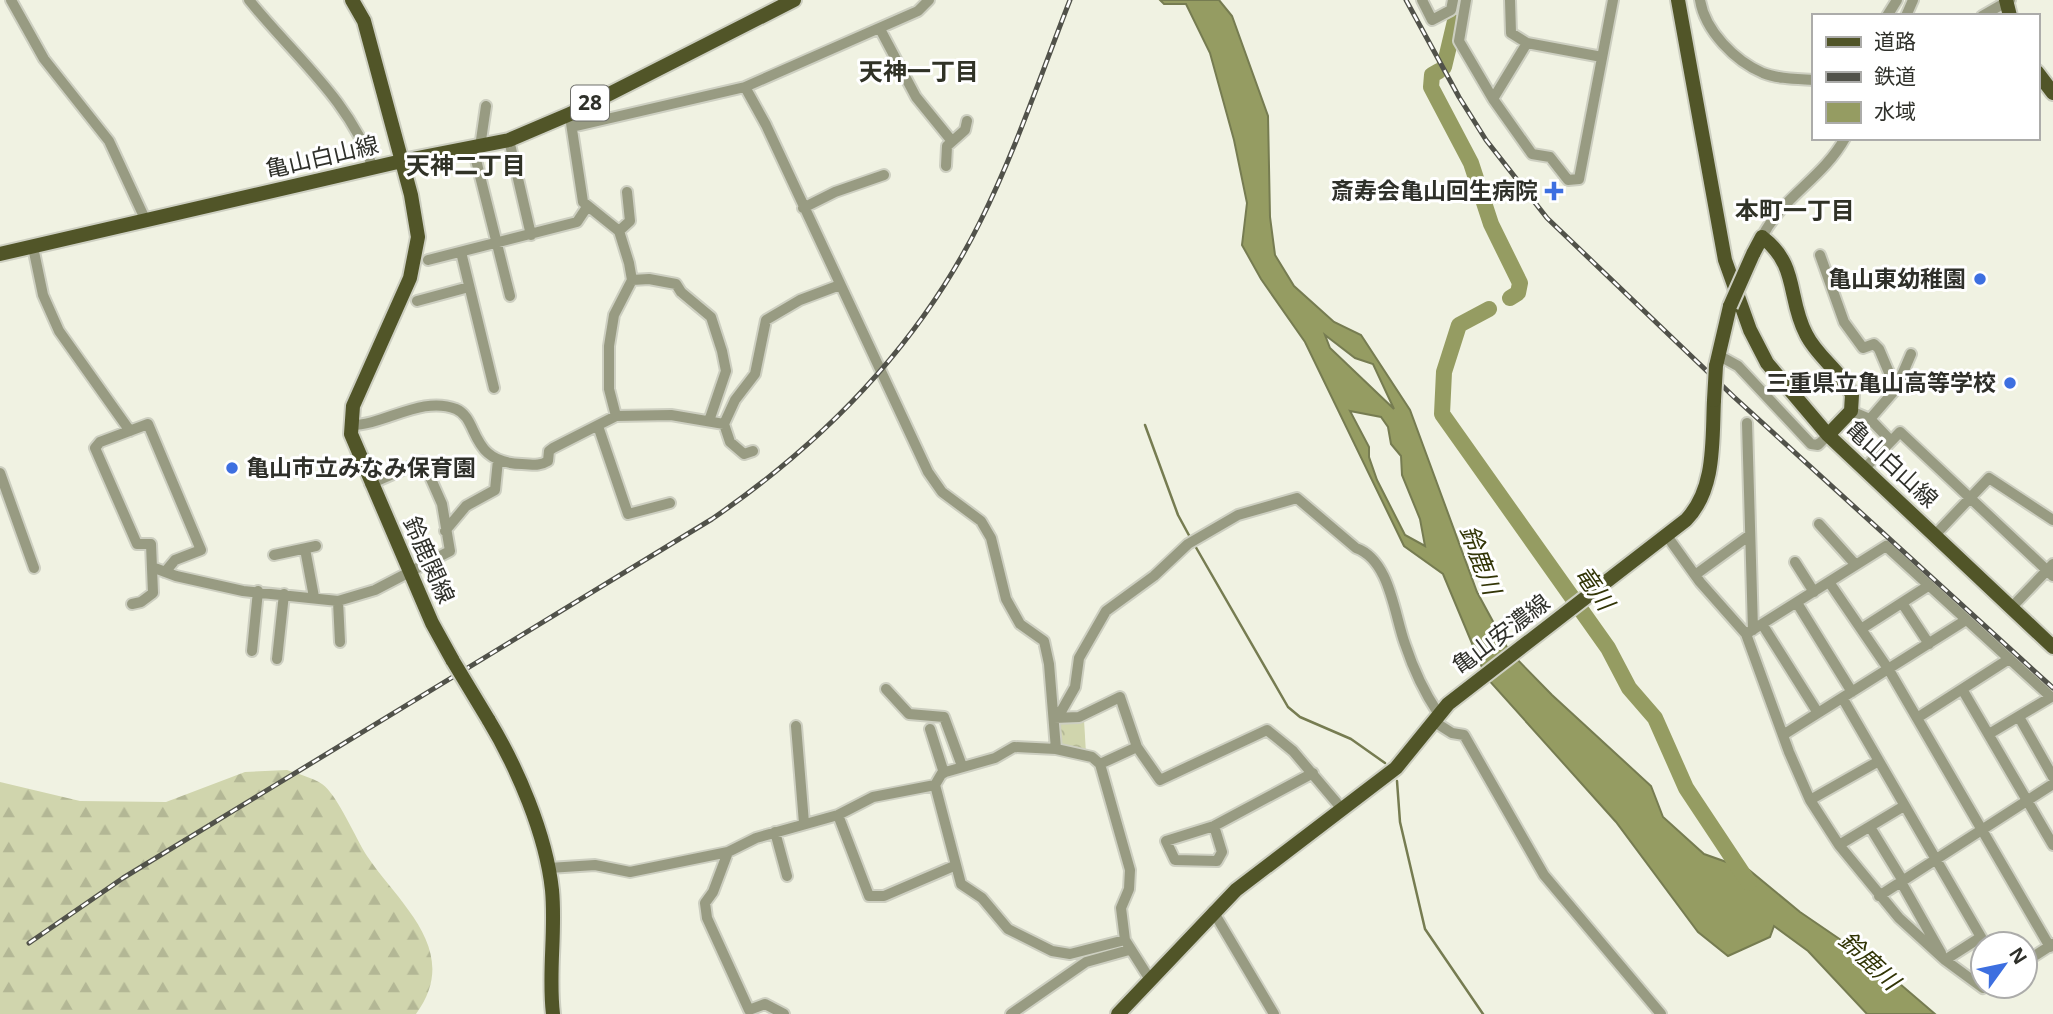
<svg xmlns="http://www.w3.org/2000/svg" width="2053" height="1014" viewBox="0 0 2053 1014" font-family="'Noto Sans','Noto Sans JP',sans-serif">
<defs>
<pattern id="forest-firs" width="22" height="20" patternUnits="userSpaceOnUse" patternTransform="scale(1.75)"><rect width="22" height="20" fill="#d0d5ad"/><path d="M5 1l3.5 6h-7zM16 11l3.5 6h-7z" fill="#b3b795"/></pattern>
<pattern id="park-crowns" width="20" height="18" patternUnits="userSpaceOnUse" patternTransform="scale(1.75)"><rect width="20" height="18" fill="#d0d5ad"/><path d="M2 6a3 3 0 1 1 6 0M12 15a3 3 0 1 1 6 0" fill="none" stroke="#b3b795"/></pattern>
</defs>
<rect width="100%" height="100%" fill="#f0f2e2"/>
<path fill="url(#forest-firs)" d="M 287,770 C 298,774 313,778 322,784 C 337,794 356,839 367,856 C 400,905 462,951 416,1014 L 0,1014 L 0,782 L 80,801 L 166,802 L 245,772 Z"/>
<path fill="url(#park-crowns)" d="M 1084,720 L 1086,753 L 1059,745 L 1060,721 Z"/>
<path fill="#959c62" stroke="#767c51" stroke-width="2" fill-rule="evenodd" d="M 1160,0 L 1219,0 L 1232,16 L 1268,116 L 1270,217 L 1275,255 L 1294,286 L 1334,322 L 1361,335 L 1410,410 L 1477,592 L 1509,651 L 1552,695 L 1651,786 L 1663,817 L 1704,854 L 1749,870 L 1800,912 L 1879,966 L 1935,1014 L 1867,1014 L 1808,951 L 1774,926 L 1770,937 L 1728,956 L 1698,932 L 1616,822 L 1486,677 L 1443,574 L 1404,546 L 1305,342 L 1261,279 L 1242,245 L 1247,203 L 1234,140 L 1210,53 L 1186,4 L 1164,4 ZM 1325,335 L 1355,358 L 1373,364 L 1394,409 L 1330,348 ZM 1350,411 L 1381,417 L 1388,427 L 1391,444 L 1401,456 L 1402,475 L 1420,519 L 1425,546 L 1405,535 L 1377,480 L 1369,457 L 1369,447 Z"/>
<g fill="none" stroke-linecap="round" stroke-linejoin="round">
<path stroke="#767c51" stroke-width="2.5" d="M 1145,425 L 1178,515 L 1191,539
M 1194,544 L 1288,707 L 1300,717 L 1351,739 L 1385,763
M 1397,781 L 1400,822 L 1425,929 L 1483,1014"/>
<path stroke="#959c62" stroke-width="16" d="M 1444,67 L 1460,0
M 1439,71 L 1432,75 L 1431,87 L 1471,163 L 1491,224 L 1520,283 L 1518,293 L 1510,298
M 1489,309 L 1459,325 L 1444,372 L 1442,414 L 1608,648 L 1629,688 L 1655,718 L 1686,788 L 1749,883"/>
<defs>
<path id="minor" d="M 11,0 L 44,59 L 109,141 L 146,221
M 249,0 C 293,55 350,100 373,168
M 1422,0 L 1432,20 L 1451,10 L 1453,0
M 1466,0 L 1459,41 L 1493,99 L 1527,43 L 1602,57
M 1510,0 L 1511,33 L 1527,43
M 1700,0 C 1705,31 1735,61 1763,73 C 1778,79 1797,79 1813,80
M 1887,16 L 1897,0
M 1906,16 L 1913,0
M 1982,16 L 2010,0
M 880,29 L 916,97 L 951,140
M 745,87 L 766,125 L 928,472 L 942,492 L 981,521 L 991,538 L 1006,599 L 1020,624 L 1044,641 L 1049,664 L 1056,749
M 1493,99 L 1532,154 L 1550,157 L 1568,180 L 1579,179 L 1613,0
M 571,123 L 583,202 L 619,231 L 629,263 L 632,280 L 614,315 L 609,346 L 609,389 L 616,416
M 572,127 L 745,87 L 918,11 L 929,0
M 509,140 L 531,235
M 480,147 L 486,106
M 473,148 L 510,296
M 946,166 L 947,146 L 965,130 L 967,121
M 803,208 L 835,192 L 884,175
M 619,231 L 630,221 L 627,192
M 1762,237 C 1782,197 1823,178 1845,138
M 33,247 L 43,295 L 59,331 L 130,431
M 461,252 L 494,388
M 1820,255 L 1844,322 L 1863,348 L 1874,344 L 1879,349 L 1896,389
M 428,260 L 577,222 L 587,207
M 632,280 L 649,279 L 676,284 L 681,292 L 711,317 L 722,351 L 726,371 L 709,421
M 417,301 L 469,287
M 1718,355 L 1738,366 L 1811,444 L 1818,445 L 1828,435
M 1851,411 L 1870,419 L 1896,389 L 1911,354
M 1870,419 L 1891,441
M 1747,423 L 1753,630
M 724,424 L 730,442 L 744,454 L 753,451
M 350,425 C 384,426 421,395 456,409 C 480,419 468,463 522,464 C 532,464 538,467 548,461 L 549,451 L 553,448 L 616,416 L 671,415 L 724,424 L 735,400 L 755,374 L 766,320 L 800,300 L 840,285
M 598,426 L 628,514 L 670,503
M 1865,468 L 1900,432 L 2053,576
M 0,473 L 34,568
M 1819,524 L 1855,564
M 445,531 L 466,506 L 495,490 L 498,460
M 1935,535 L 1989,478 L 2053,520
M 1667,536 L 1700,582 L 1746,634 L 1789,752 L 1810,800 L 1839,845 L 1899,918 L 1945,960 L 1983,988 L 1986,986
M 305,549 L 314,597
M 274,555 L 316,546
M 1795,562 L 1814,592
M 152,567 L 176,576 L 243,591 L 338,601 L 375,590 L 450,551 L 442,504 L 423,461 L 370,484
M 1695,575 L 1750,535
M 1829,582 L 1889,670 L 2050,947
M 338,601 L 340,642
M 1797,603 L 1852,692
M 1902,603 L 1929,644
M 132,604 L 141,602 L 153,593 L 151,544 L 137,544 L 95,448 L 100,442 L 148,424 L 201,550 L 175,560 L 165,572
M 2011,608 L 2053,564
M 1762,624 L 1818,713
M 1861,629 L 1928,586
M 1746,634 L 1886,546 L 2051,697 L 1989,734
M 252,651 L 258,591
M 277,659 L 284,594
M 886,689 L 909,714 L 944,717 L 962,766
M 1962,689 L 2053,845
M 1843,699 L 1985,944
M 1058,717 L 1075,687 L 1079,658 L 1106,611 L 1154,576 L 1188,544 L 1238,515 L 1297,498 L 1356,548 C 1390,560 1394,614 1405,644 C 1413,668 1424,692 1438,713
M 2019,717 L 2053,777
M 1054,718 L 1079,717 L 1120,697 L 1137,747
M 1917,718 L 2009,659
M 1433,721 L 1452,733 L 1464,735 L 1544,875 L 1661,1014
M 796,726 L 804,823
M 930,729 L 944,773
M 1783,735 L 1966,620
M 1100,764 L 1137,747 L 1160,780 L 1267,730 L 1293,751 L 1342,809
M 935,785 L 961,884 L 982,898 L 1008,929 L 1052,951 L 1070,954 L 1125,940
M 1810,800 L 1879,761
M 838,815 L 869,896 L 884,896 L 954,866
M 1214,826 L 1222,852 L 1217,861 L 1175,860 L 1166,841 L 1214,826 L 1313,773
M 1870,827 L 1903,881
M 775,832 L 787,876
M 1839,845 L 1904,806
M 728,852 L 713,892 L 705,903 L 707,918 L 749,1010 L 765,1004 L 784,1014
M 549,868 L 595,865 L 630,872 L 728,852 L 756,838 L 838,815 L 873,797 L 935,785 L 942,773 L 995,758 L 1014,747 L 1056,749 L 1092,757 L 1100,764 L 1130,870 L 1129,889 L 1121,908 L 1125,940 L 1149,978
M 1901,882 L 1941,953
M 1879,896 L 2053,784
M 1213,911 L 1274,1014
M 1945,960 L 1981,937
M 2025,962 L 2053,944
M 1011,1014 L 1086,962 L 1129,950"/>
<path id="major" d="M 352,0 L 364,21 L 411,195 L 418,237 L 410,278 L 353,406 L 351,434 L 432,623 L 453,661
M 1678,0 L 1725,260 L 1750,330 L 1767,363 L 1828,435 L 2053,647
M 2006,0 L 2010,16
M 2037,72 L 2053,93
M 0,254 L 402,161 L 509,140 L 570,114 L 794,0
M 1753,254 L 1762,237 C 1799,265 1787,298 1806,334 C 1817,357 1842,372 1852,395 L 1851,411 L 1828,435
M 1716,366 L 1730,306
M 488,719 C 517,767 546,834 552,890 C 556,931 548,973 553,1014
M 1118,1014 L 1236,890 L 1396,768 L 1448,704 L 1686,520 C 1716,489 1712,440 1714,400"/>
</defs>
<use href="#minor" stroke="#cdcfc1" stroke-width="14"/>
<use href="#major" stroke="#cdcfc1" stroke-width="18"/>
<use href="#minor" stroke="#989b82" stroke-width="10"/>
<use href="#major" stroke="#515528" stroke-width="14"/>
<defs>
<path id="rail" d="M 1406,0 L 1459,97 L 1486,140 L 1547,218 L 1734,397 L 2053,688
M 29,943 L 123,878 L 712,519 C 824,442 919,345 980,222 C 1016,150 1041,74 1070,0"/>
</defs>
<use href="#rail" stroke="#51524a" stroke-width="5"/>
<use href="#rail" stroke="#fff" stroke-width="2.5" stroke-dasharray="8" stroke-linecap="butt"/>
<defs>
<path id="major-bridge" d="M 1730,306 L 1753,254
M 1714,400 L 1716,366
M 453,661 L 488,719"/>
</defs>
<use href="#major-bridge" stroke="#cdcfc1" stroke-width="18" stroke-linecap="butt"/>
<use href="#major-bridge" stroke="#515528" stroke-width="14"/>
</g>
<g fill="#3d6fe0" stroke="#fff" stroke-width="2.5">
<path d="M1550.5 180.5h7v7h7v7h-7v7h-7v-7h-7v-7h7z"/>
<circle cx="1980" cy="279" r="7"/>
<circle cx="2010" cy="383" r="7"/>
<circle cx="232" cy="468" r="7"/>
</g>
<g text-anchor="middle" stroke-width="6" stroke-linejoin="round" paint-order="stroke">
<rect fill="#fff" stroke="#6d6e6a" stroke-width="2" x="571" y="85.5" width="38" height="35" rx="5"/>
<g font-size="21" font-weight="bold" fill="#2f302a">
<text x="590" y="110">28</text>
</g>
<g font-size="23" fill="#2f302a" stroke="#fff">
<text transform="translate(322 157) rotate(-13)" y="8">亀山白山線</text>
<text transform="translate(1892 464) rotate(43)" y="8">亀山白山線</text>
<text transform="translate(429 560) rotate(66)" y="8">鈴鹿関線</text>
<text transform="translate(1501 634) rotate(-37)" y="8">亀山安濃線</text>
</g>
<g font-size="23" font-weight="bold" fill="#2f302a" stroke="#fff" text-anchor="end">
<text x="1538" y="199">斎寿会亀山回生病院</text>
<text x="1966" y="287">亀山東幼稚園</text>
<text x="1996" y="391">三重県立亀山高等学校</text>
<text x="246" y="476" text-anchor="start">亀山市立みなみ保育園</text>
</g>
<g font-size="24" font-weight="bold" fill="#303226" stroke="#fff">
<text x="919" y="80">天神一丁目</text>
<text x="466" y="174">天神二丁目</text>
<text x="1795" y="219">本町一丁目</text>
</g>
<g font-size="24" font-style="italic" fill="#323506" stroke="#fff">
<text transform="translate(1480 560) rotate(69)" y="8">鈴鹿川</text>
<text transform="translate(1594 588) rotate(55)" y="8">竜川</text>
<text transform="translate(1869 961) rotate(43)" y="8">鈴鹿川</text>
</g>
</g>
<rect x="1812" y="14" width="228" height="126" fill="#ffffff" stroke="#acacaa" stroke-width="2"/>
<rect x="1826" y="37" width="35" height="10" fill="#515528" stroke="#acacaa" stroke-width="2"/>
<text x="1874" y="49" font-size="21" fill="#2f302a">道路</text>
<rect x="1826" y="72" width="35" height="10" fill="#51524a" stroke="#acacaa" stroke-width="2"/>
<text x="1874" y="84" font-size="21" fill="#2f302a">鉄道</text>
<rect x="1826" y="102" width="35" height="21" fill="#959c62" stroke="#acacaa" stroke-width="2"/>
<text x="1874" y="119" font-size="21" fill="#2f302a">水域</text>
<g transform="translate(2004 965) rotate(57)"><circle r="33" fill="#ffffff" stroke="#acacaa" stroke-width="2"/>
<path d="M0-5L12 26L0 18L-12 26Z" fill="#3d6fe0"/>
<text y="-10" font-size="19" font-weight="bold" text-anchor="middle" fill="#2f302a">N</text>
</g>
</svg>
